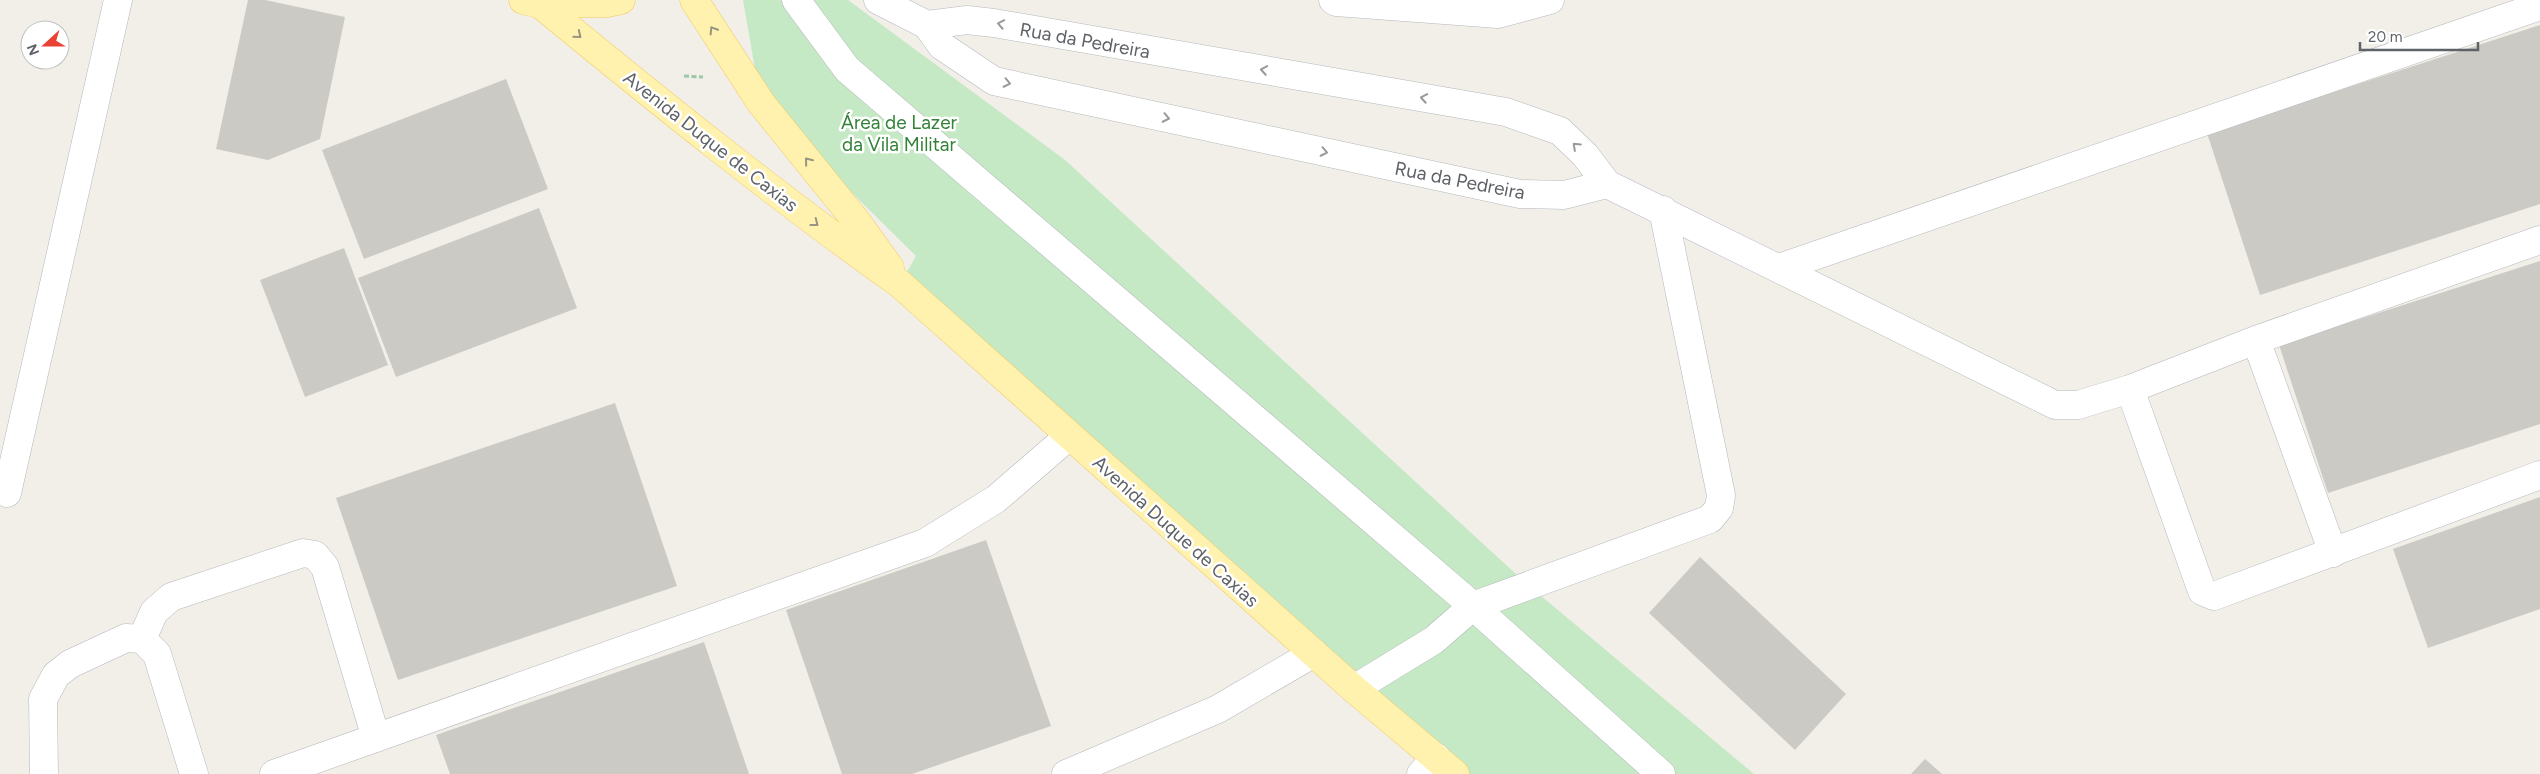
<svg xmlns="http://www.w3.org/2000/svg" width="2540" height="774" viewBox="0 0 2540 774" font-family="Figtree,sans-serif">
<rect width="100%" height="100%" fill="#f1efe8"/>
<path fill="#c5e8c5" d="M 743,0 L 848,0 L 1065,160 L 1528,585 L 1754,774 L 1457,774 L 900,284 L 916,256 L 761,103 Z"/>
<path fill="#cccac5" d="M 248,0 L 265,0 L 345,17 L 320,139 L 268,160 L 216,149 Z
M 2540,25 L 2540,204 L 2260,295 L 2207,133 Z
M 506,79 L 548,189 L 364,259 L 322,150 Z
M 539,208 L 577,308 L 396,377 L 358,278 Z
M 344,248 L 388,365 L 305,397 L 260,280 Z
M 2540,261 L 2540,424 L 2328,493 L 2279,345 Z
M 615,403 L 677,586 L 398,680 L 336,498 Z
M 2540,497 L 2540,609 L 2428,648 L 2393,549 Z
M 986,540 L 1051,726 L 912,774 L 842,774 L 786,610 Z
M 1700,557 L 1846,694 L 1795,750 L 1649,613 Z
M 704,642 L 749,774 L 450,774 L 436,735 Z
M 1925,759 L 1942,774 L 1911,774 Z"/>
<g fill="none" stroke-linecap="round" stroke-linejoin="round">
<defs>
<path id="minor" d="M 796,0 L 847,69 L 1473,606 L 1661,774
M 878,0 L 927,25 L 942,46 L 994,81 L 1520,194 L 1564,195 L 1607,184
M 1333,0 L 1336,2 L 1498,14 L 1550,0
M 927,25 L 967,20 L 994,23 L 1506,112 L 1560,131 L 1585,155 L 1607,184 L 2055,405 L 2078,405 L 2130,389 L 2256,340 L 2540,240
M 1779,268 L 2540,6
M 2256,340 L 2333,553
M 2130,389 L 2202,591 L 2214,596 L 2540,475
M 7,493 L 118,0
M 142,639 L 154,612 L 171,597 L 303,553 L 315,555 L 325,567 L 376,738
M 1354,689 L 1434,640 L 1473,606 L 1710,519 L 1719,508 L 1721,495 L 1663,210
M 44,774 L 43,699 L 56,675 L 70,664 L 126,638 L 142,639 L 157,654 L 194,774
M 274,774 L 925,543 L 996,499 L 1069,436
M 1066,774 L 1218,709 L 1314,653
M 1421,774 L 1436,757"/>
<path id="major" d="M 523,0 L 540,4 C 658,101 776,196 900,284 L 1354,689 L 1455,774
M 694,0 L 761,103 L 857,222 L 890,268
M 540,4 L 607,3 L 621,0"/>
</defs>
<use href="#minor" stroke="#b5b8bc" stroke-width="29"/>
<use href="#major" stroke="#f2c960" stroke-width="29"/>
<path stroke="#9cc7a9" stroke-width="3" stroke-dasharray="5 2.5" stroke-linecap="butt" d="M 684,76 L 703,77"/>
<use href="#minor" stroke="#fff" stroke-width="28"/>
<use href="#major" stroke="#fff2af" stroke-width="28"/>
</g>
<defs><path id="oneway-chevron" d="M-2-3.5L2.5 0L-2 3.5" fill="none" stroke-width="1.6" stroke-linecap="round" stroke-linejoin="round" transform="scale(1.25)"/></defs>
<g stroke="#979a9d">
<use href="#oneway-chevron" transform="translate(1001 24) rotate(-169)"/>
<use href="#oneway-chevron" transform="translate(1264 70) rotate(-170)"/>
<use href="#oneway-chevron" transform="translate(1007 83) rotate(12)"/>
<use href="#oneway-chevron" transform="translate(1424 98) rotate(-170)"/>
<use href="#oneway-chevron" transform="translate(1166 118) rotate(12)"/>
<use href="#oneway-chevron" transform="translate(1576 146) rotate(-137)"/>
<use href="#oneway-chevron" transform="translate(1324 152) rotate(12)"/>
</g>
<g stroke="#979581">
<use href="#oneway-chevron" transform="translate(713 30) rotate(-122)"/>
<use href="#oneway-chevron" transform="translate(578 35) rotate(39)"/>
<use href="#oneway-chevron" transform="translate(808 161) rotate(-129)"/>
<use href="#oneway-chevron" transform="translate(815 223) rotate(38)"/>
</g>
<g text-anchor="middle" stroke-width="5" stroke-linejoin="round" paint-order="stroke">
<g font-size="19" fill="#5f6368" stroke="#fff">
<text transform="translate(1085 40) rotate(10)" y="7">Rua da Pedreira</text>
<text transform="translate(711 141) rotate(38)" y="7">Avenida Duque de Caxias</text>
<text transform="translate(1460 180) rotate(11)" y="7">Rua da Pedreira</text>
<text transform="translate(1176 531) rotate(42)" y="7">Avenida Duque de Caxias</text>
</g>
<g font-size="19" fill="#348238" stroke="#fff">
<text x="899" y="129">Área de Lazer<tspan x="899" dy="22">da Vila Militar</tspan></text>
</g>
</g>
<g transform="translate(45 45) rotate(249)"><circle r="24" fill="#ffffff" stroke="#bfc1c3"/>
<path d="M0-4L9 19L0 12L-9 19Z" fill="#ea4335"/>
<text y="-8" font-size="14" font-weight="bold" text-anchor="middle" fill="#5f6368">N</text>
</g>
<path d="M2360 42v8h118v-8" fill="none" stroke="#5f6368" stroke-width="2.5"/>
<text x="2368" y="42" font-size="15" fill="#5f6368" stroke="#ffffff" stroke-width="4" paint-order="stroke">20 m</text>
</svg>
